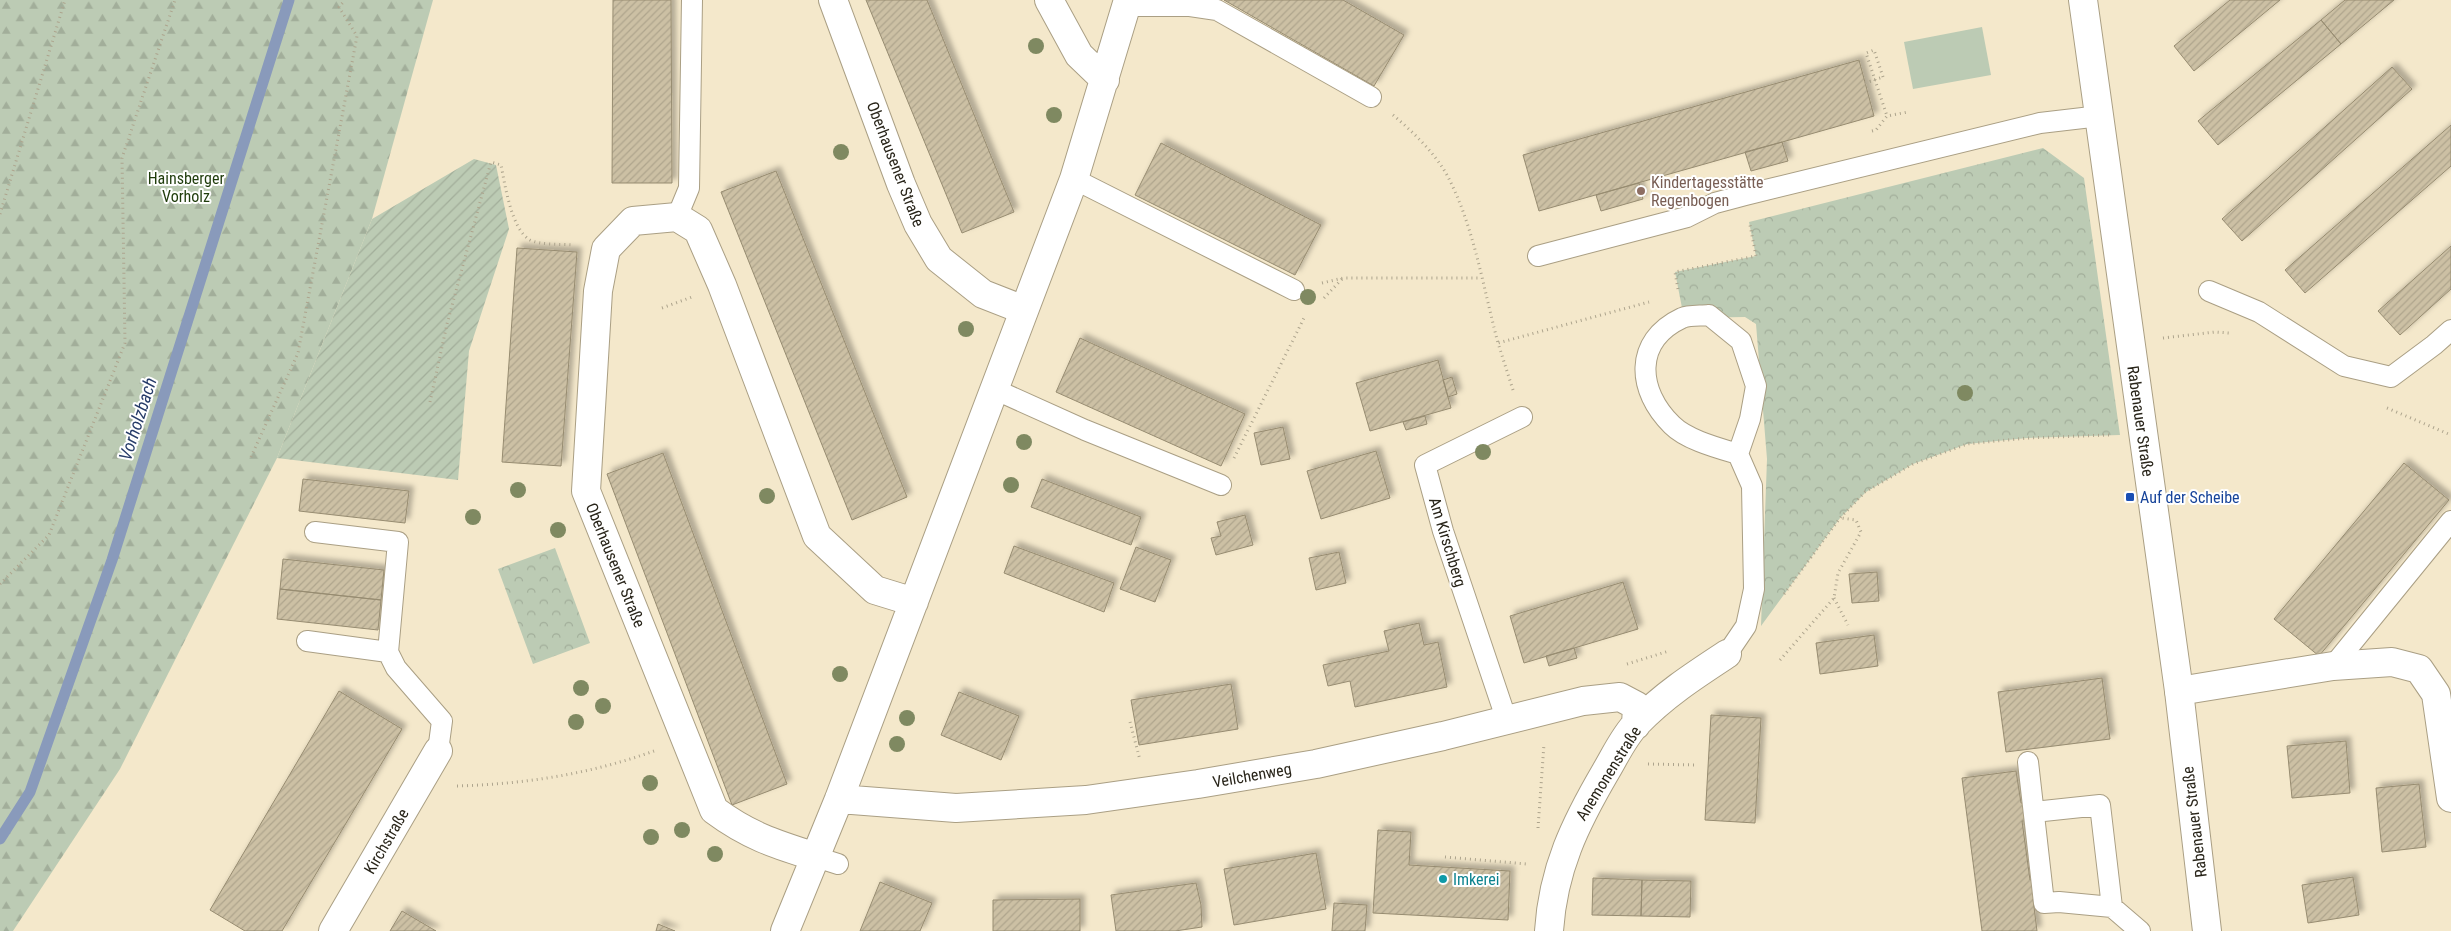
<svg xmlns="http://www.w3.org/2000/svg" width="2451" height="931" viewBox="0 0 2451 931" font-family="'Roboto Condensed',sans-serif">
<defs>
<pattern id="forest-firs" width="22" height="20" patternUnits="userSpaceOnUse" patternTransform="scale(1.25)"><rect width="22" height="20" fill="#bccbb4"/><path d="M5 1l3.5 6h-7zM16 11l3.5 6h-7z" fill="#a2ae9a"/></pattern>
<pattern id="park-crowns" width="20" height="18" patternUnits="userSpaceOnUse" patternTransform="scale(1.25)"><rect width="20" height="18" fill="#bccbb4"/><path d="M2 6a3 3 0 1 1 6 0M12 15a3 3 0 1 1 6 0" fill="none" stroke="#a2ae9a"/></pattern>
<pattern id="garden-furrows" width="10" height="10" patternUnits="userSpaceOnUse" patternTransform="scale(1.25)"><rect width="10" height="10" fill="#bccbb4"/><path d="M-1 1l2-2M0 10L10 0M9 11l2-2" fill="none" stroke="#a2ae9a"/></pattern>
<pattern id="building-hatch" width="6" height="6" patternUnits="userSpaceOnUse" patternTransform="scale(1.25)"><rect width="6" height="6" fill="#ccc0a4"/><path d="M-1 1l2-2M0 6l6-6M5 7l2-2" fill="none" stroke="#afa58d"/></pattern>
<filter id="shadow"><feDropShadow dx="4.5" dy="-4.5" stdDeviation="2.5" flood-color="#0004"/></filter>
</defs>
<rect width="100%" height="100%" fill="#f4e8cb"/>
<path fill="#bccbb4" d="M 1982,27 L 1991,75 L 1913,89 L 1904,42 Z"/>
<path fill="url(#forest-firs)" d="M 0,0 L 433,0 L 372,219 L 277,458 L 120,769 L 13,931 L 0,931 Z"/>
<path fill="url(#park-crowns)" d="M 2043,148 L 2084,178 L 2120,435 L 2027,438 L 1967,444 L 1913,464 L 1866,492 L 1840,518 L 1761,626 L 1767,459 L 1756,324 L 1745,317 L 1684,318 L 1675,272 L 1756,256 L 1749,222 Z
M 555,548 L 590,643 L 533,664 L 498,569 Z"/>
<path fill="url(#garden-furrows)" d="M 474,159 L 496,165 L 509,229 L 469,351 L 458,480 L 277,458 L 372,219 Z"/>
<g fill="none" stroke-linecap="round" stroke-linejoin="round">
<path stroke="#899abb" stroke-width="11" d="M 0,839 L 30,792 L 112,560 L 289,0"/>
</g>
<path fill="url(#building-hatch)" stroke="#978c71" filter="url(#shadow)" d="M 613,0 L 671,0 L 672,183 L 612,183 Z
M 866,0 L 927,0 L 1014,212 L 962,233 Z
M 1224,0 L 1343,0 L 1404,35 L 1374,86 Z
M 2230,0 L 2280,0 L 2194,71 L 2174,46 Z
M 2345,0 L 2394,0 L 2341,44 L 2321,20 Z
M 2321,20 L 2341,44 L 2218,145 L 2198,121 Z
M 1859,60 L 1874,116 L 1539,211 L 1523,155 Z
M 2392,67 L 2412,89 L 2242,241 L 2222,219 Z
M 2451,125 L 2451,166 L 2305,293 L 2285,270 Z
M 1782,142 L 1788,161 L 1751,171 L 1745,152 Z
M 1161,143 L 1321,225 L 1295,275 L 1135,195 Z
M 776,171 L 907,497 L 852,520 L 721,192 Z
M 1639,183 L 1643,199 L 1601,211 L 1596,195 Z
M 2451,246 L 2451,289 L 2400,335 L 2378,311 Z
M 517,248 L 577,252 L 561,466 L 502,462 Z
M 1080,338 L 1245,414 L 1221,466 L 1056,392 Z
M 1438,360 L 1451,408 L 1370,431 L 1356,383 Z
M 1452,377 L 1457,394 L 1448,397 L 1443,380 Z
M 1425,416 L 1427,424 L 1406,430 L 1403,422 Z
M 1283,427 L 1290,459 L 1261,465 L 1254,433 Z
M 1376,451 L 1390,498 L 1321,519 L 1307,471 Z
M 663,453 L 787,784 L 732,805 L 607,474 Z
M 2404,463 L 2449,500 L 2319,656 L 2274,619 Z
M 303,479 L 409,491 L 405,523 L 299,511 Z
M 1042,479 L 1141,517 L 1131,545 L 1031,507 Z
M 1245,515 L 1253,545 L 1216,555 L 1211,538 L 1221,536 L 1217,522 Z
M 1014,546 L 1114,583 L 1104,612 L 1004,573 Z
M 1136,547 L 1171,560 L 1155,602 L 1120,589 Z
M 1339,552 L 1346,583 L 1316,590 L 1309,558 Z
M 283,559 L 384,570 L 381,600 L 280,589 Z
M 1877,572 L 1879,601 L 1852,603 L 1849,574 Z
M 1623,582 L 1638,629 L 1524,663 L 1510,616 Z
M 280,589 L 381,600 L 378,630 L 277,619 Z
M 1419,623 L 1424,645 L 1438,642 L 1447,687 L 1355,707 L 1350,681 L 1328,686 L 1323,665 L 1389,651 L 1384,631 Z
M 1874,635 L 1878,666 L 1820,674 L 1816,643 Z
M 1574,648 L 1577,658 L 1549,666 L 1546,656 Z
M 2102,678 L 2110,739 L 2006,752 L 1998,692 Z
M 1231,684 L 1238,729 L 1139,745 L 1131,700 Z
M 339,691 L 402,729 L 282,931 L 245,931 L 210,910 Z
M 959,692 L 1019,716 L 1001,760 L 941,735 Z
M 1711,715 L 1761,718 L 1755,823 L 1705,820 Z
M 2346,741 L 2350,793 L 2292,798 L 2287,746 Z
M 2016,771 L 2021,803 L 2024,803 L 2026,821 L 2022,821 L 2030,880 L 2034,879 L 2036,898 L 2033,899 L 2037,931 L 1982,931 L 1962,778 Z
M 2419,784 L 2426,847 L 2382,852 L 2376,788 Z
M 1378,830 L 1411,832 L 1409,865 L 1510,871 L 1508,920 L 1373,913 Z
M 1316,853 L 1326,909 L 1234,925 L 1224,869 Z
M 2353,877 L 2359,915 L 2308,923 L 2302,885 Z
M 1593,878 L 1642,880 L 1641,916 L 1592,915 Z
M 1642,880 L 1691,881 L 1690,917 L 1641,916 Z
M 880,882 L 932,903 L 920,931 L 860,931 Z
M 1196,883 L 1201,905 L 1202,927 L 1175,931 L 1116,931 L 1111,895 Z
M 1080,899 L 1080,931 L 993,931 L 993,900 Z
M 1334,903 L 1367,905 L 1365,931 L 1332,931 Z
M 402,911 L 436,931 L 390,931 Z
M 658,924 L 675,931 L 656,931 Z"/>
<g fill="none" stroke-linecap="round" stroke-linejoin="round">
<defs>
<path id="lane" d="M 1127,6 L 1190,6 L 1217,10 L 1371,97
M 1074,179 L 1294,290
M 677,217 L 689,188 L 692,0
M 1538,256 L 1687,217 L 1715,203 L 1745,195 L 2040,123 L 2100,116
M 2209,291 L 2259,312 L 2344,366 L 2391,377 L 2434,345 L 2451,330
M 996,390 L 1085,430 L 1221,485
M 315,532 L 398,542 L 388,652 L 396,668 L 442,721 L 438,751
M 307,641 L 388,652
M 1727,654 L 1746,626 L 1754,589 L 1752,486 L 1738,454 L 1750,419 L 1756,386 L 1741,341 L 1709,315 C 1701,316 1689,315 1682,318 C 1633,341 1637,391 1672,425 C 1687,440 1718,448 1738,454
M 2333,666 L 2451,521
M 1507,721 L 1443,531 L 1425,465 L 1522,417
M 2028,762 L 2044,903 L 2059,902 L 2112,907 L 2140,931
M 2034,812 L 2100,805 L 2112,907
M 816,857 L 838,864"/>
<path id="street" d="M 833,0 L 901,184 L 918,224 L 939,259 L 983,294 L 1024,310
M 1049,0 L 1079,55 L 1105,80
M 2179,691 L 2333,666 L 2392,662 L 2419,669 L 2436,694 L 2451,798
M 839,799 L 956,808 L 1086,800 L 1198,784 L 1316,764 L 1443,736 L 1583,701 L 1620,697 L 1637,706 L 1636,725
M 816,857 C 775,844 749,836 714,810 L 586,491 L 598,291 L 606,249 L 633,221 L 677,217 L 698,230 L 722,285 L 817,536 L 875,590 L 914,602
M 333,931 L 438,751
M 785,931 L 839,799 L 1074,179 L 1128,0
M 1549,931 C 1553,869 1575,824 1606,771 C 1615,756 1624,736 1637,723 C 1664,695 1695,675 1727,654"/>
<path id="secondary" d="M 2083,0 L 2179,691 L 2207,931"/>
</defs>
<use href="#lane" stroke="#aa9f84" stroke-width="22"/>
<use href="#street" stroke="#aa9f84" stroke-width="30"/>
<use href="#secondary" stroke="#aa9f84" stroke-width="30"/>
<path stroke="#ada48d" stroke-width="3" stroke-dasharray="1 4" stroke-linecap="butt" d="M 1883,77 L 1874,50 L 1866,53 L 1887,116
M 1865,83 L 1875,80
M 1393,115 C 1413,132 1434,152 1447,175 C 1474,226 1483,287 1498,343
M 1872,131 L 1876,130 L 1887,116 L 1908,112
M 1641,191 L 1655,194
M 0,214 L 65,0
M 1322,283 L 1343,278 L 1481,278
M 1678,289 L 1675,272 L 1756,256 L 1750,225
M 1324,298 L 1343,278
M 662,308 L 692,297
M 2163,338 L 2215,332 L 2229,333
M 1513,390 L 1498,343 L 1649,302
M 430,402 L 447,324 L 491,162 L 501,165 C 505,184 511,229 530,240 C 540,245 561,244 573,245
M 2387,408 L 2451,435
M 251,457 L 298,353 L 357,36 L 339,7 L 345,0
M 1234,458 L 1304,318
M 0,584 L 49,535 L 125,343 L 122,158 L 175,0
M 1784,594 L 1840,518 L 1865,492 L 1913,464 L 1967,444 L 2027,438 L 2109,435
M 1834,598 L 1848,625
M 1780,660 L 1834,598 L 1838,573 L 1861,532 L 1856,520 L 1841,518
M 1627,664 L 1669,651
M 1130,722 L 1140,760
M 1648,764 L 1695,765
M 457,786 C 525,784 590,774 654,751
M 1538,828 L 1544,744
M 1445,857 L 1527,864"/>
<use href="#lane" stroke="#fff" stroke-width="20"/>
<use href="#street" stroke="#fff" stroke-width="28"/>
<use href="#secondary" stroke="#fff" stroke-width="28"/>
<path stroke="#ada48d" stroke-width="3" stroke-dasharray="1 4" stroke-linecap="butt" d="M 1865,83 L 1883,77"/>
</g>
<g fill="#7f8961">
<circle cx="1036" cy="46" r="8"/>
<circle cx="1054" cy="115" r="8"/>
<circle cx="841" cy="152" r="8"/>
<circle cx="1308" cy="297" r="8"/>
<circle cx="966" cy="329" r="8"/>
<circle cx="1965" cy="393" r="8"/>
<circle cx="1024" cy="442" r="8"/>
<circle cx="1483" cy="452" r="8"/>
<circle cx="1011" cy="485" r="8"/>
<circle cx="518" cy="490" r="8"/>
<circle cx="767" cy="496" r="8"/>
<circle cx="473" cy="517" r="8"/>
<circle cx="558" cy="530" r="8"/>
<circle cx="840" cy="674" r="8"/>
<circle cx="581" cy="688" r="8"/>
<circle cx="603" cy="706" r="8"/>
<circle cx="907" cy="718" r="8"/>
<circle cx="576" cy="722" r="8"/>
<circle cx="897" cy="744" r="8"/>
<circle cx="650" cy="783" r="8"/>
<circle cx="682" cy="830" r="8"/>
<circle cx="651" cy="837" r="8"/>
<circle cx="715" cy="854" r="8"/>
</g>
<circle fill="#8d6e63" stroke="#fff" stroke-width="2" cx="1641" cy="191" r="5"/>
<rect fill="#1a4fb4" stroke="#fff" stroke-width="2" x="2125" y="492" width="10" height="10" rx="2.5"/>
<circle fill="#0f9aa8" stroke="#fff" stroke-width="2" cx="1443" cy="879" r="5"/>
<g text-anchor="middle" stroke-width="4" stroke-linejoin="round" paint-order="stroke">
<g font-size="16" fill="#29251a" stroke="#fff">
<text transform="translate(896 164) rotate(69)" y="6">Oberhausener Straße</text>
<text transform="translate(2141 421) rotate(82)" y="6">Rabenauer Straße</text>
<text transform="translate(1448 542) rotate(73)" y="6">Am Kirschberg</text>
<text transform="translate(616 565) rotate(68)" y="6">Oberhausener Straße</text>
<text transform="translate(1608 773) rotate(-58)" y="6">Anemonenstraße</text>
<text transform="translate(1252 775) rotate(-10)" y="6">Veilchenweg</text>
<text transform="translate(2194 822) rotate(-97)" y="6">Rabenauer Straße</text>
<text transform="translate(386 841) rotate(-60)" y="6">Kirchstraße</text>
</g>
<g font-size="16" fill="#1f3c0b" stroke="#fff">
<text x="186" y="184">Hainsberger<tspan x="186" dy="18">Vorholz</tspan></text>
</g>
<g font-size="16" fill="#785e54" stroke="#fff" text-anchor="start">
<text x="1651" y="188">Kindertagesstätte<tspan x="1651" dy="18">Regenbogen</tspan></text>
</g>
<g font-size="16" fill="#164399" stroke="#fff" text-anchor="start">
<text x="2140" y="503">Auf der Scheibe</text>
</g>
<g font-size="16" fill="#0d838f" stroke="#fff" text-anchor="start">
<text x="1453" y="885">Imkerei</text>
</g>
<g font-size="18" font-style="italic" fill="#273c69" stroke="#fff">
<text transform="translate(138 419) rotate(-72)" y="6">Vorholzbach</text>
</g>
</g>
</svg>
